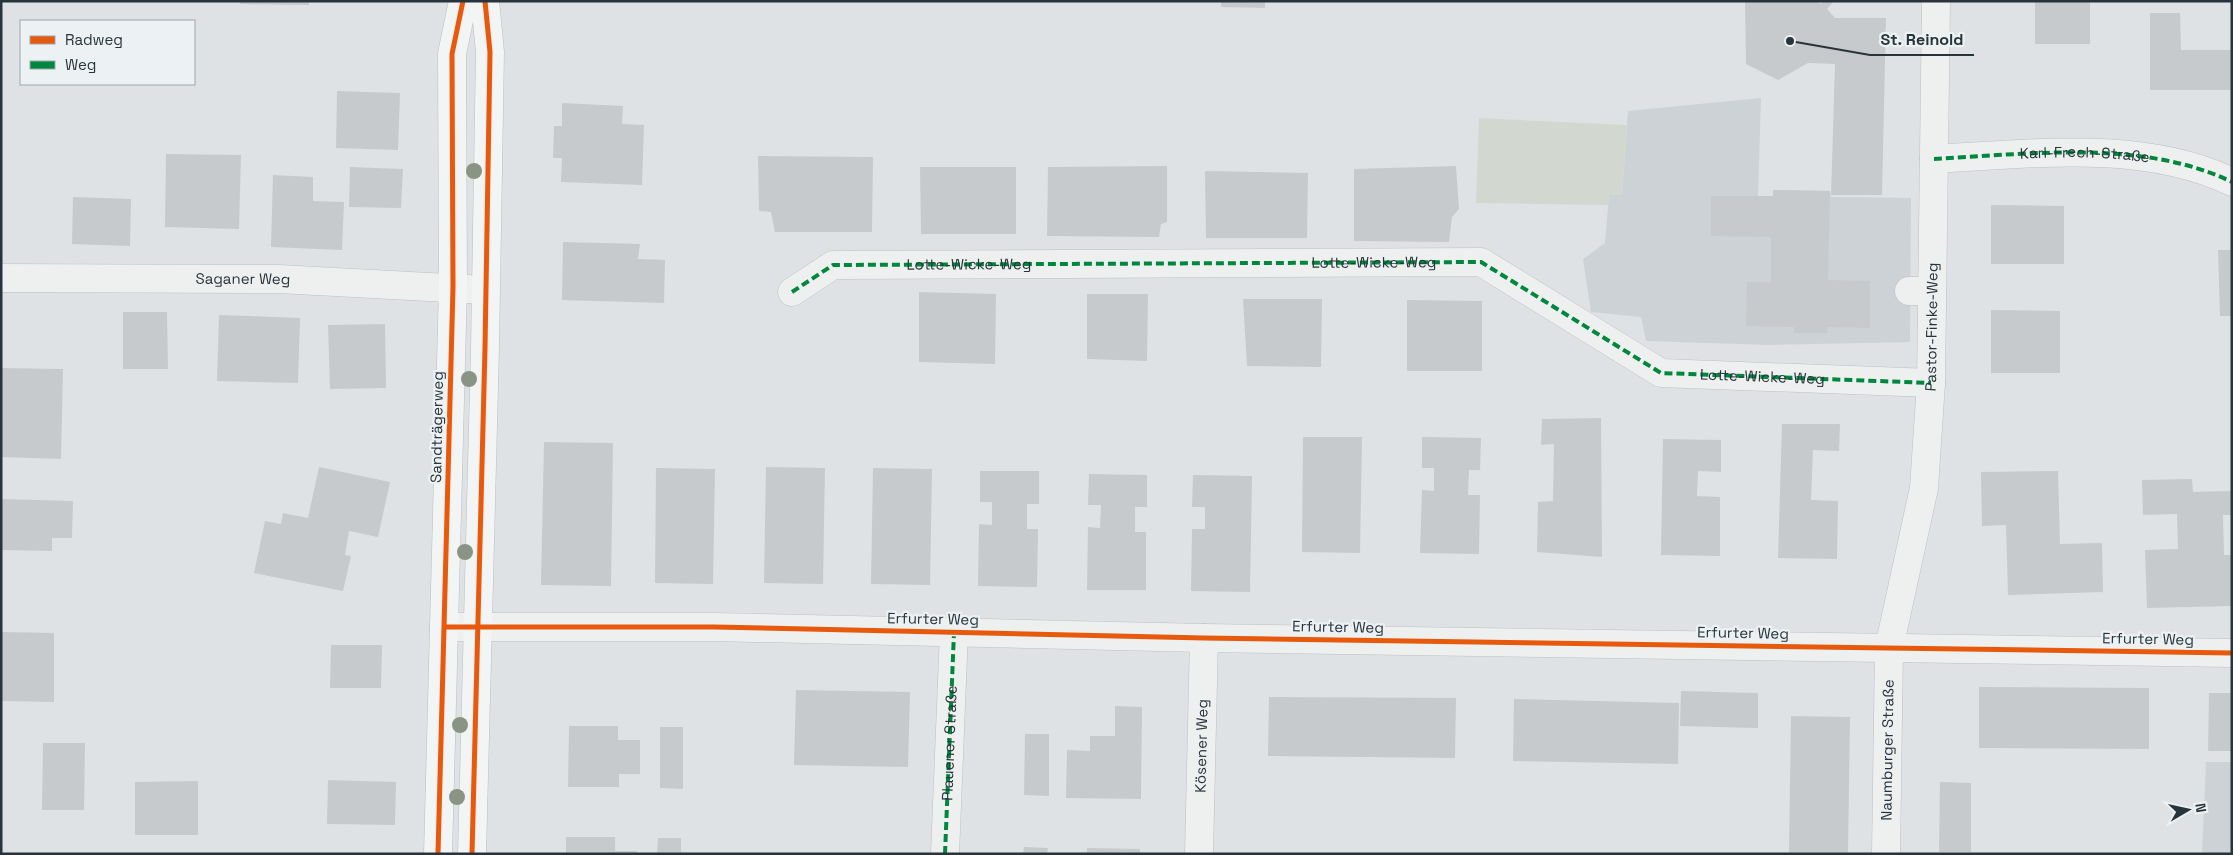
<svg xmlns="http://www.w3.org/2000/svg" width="2233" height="855" viewBox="0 0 2233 855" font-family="'Space Grotesk',sans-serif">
<rect width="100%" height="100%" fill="#dfe2e4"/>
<path fill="#cdd2d7" d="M 1761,98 L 1758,196 L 1773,196 L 1773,190 L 1830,191 L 1831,197 L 1835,197 L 1911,198 L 1910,342 L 1770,345 L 1646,341 L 1641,317 L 1591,312 L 1583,259 L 1605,243 L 1609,194 L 1622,195 L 1628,111 Z
M 2206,762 L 2232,762 L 2232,854 L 2202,854 Z"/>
<path fill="#d2d8d0" d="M 1479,118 L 1627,125 L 1622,195 L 1610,194 L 1608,205 L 1476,203 Z"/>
<path fill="#c7cacc" d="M 240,1 L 309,1 L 309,5 L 240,4 Z
M 1221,1 L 1265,1 L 1265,8 L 1221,7 Z
M 1745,1 L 1817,1 L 1821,4 L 1823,1 L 1834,1 L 1827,9 L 1835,18 L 1886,18 L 1882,195 L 1831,195 L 1835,64 L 1808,63 L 1778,80 L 1746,64 Z
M 2035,1 L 2090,1 L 2090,44 L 2035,44 Z
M 2150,13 L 2180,13 L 2181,50 L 2232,50 L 2232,90 L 2150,90 Z
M 337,91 L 400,93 L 398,150 L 336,148 Z
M 562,103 L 623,106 L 622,124 L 644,125 L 642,185 L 561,182 L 562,158 L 553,158 L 554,126 L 562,126 Z
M 166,154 L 241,155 L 239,229 L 165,227 Z
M 758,156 L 873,157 L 872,232 L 775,232 L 771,212 L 759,211 Z
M 1167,166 L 1167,222 L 1161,224 L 1159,237 L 1047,236 L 1048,167 Z
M 1456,166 L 1459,209 L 1452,217 L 1449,242 L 1354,241 L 1354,169 Z
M 350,167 L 403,169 L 401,208 L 349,207 Z
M 920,167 L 1016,167 L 1016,234 L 921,234 Z
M 1205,171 L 1308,173 L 1307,238 L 1206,238 Z
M 273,175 L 313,177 L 313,201 L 344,202 L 342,250 L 271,247 Z
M 1773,190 L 1830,191 L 1828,280 L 1870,281 L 1870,328 L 1827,327 L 1828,333 L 1794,333 L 1794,327 L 1746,326 L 1747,282 L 1771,282 L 1771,237 L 1711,236 L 1711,196 L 1773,196 Z
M 73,197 L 131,199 L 130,246 L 72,244 Z
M 1991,205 L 2064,206 L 2064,264 L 1991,264 Z
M 563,242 L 640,244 L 638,259 L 665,260 L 664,303 L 562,300 Z
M 2218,250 L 2232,250 L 2232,316 L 2220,316 Z
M 919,292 L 996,294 L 995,364 L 919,362 Z
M 1087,294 L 1148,294 L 1147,361 L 1087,359 Z
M 1243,299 L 1322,299 L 1321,367 L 1247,366 Z
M 1407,300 L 1482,301 L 1482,371 L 1407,371 Z
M 1991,310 L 2060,311 L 2060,373 L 1991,373 Z
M 123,312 L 167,312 L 168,369 L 123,369 Z
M 219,315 L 300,318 L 298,383 L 217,381 Z
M 385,324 L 386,388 L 330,389 L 328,325 Z
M 1,368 L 63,369 L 61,459 L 1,457 Z
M 1601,418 L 1602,557 L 1537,552 L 1538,502 L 1553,501 L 1554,444 L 1541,445 L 1542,419 Z
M 1782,424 L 1840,424 L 1839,451 L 1813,450 L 1811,500 L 1838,501 L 1837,559 L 1778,558 Z
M 1303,437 L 1362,437 L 1360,553 L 1302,552 Z
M 1422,437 L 1481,438 L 1480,470 L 1469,470 L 1468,495 L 1480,495 L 1479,554 L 1420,553 L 1422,490 L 1434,491 L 1434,468 L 1422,468 Z
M 1663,439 L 1721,440 L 1721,472 L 1698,471 L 1697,496 L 1720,497 L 1720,556 L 1661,555 Z
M 544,442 L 613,443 L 611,586 L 541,585 Z
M 319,467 L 390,482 L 378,537 L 349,531 L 345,555 L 351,556 L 343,591 L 254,573 L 265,521 L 281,524 L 283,513 L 308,518 Z
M 766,467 L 825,468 L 823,584 L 764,583 Z
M 656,468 L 715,469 L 713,584 L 655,583 Z
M 873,468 L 932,469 L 930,585 L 871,584 Z
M 980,471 L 1039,471 L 1039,504 L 1027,504 L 1027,529 L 1038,529 L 1037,587 L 978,586 L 979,524 L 992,525 L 992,502 L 980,502 Z
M 2058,471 L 2060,544 L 2102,543 L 2103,592 L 2008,595 L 2006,525 L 1982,526 L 1981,472 Z
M 1089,474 L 1147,475 L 1147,507 L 1135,507 L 1135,532 L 1146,532 L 1146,590 L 1087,590 L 1088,527 L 1100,528 L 1101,505 L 1088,505 Z
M 1193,475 L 1252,476 L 1250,592 L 1191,591 L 1192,529 L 1205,529 L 1205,507 L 1192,507 Z
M 2192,479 L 2193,492 L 2232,491 L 2232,515 L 2223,515 L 2224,555 L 2232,555 L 2232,606 L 2147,608 L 2145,550 L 2178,549 L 2177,514 L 2143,515 L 2142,480 Z
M 1,499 L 73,501 L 72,538 L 52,538 L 52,551 L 1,550 Z
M 2,632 L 54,633 L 54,702 L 1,701 Z
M 331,645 L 382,645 L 381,688 L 330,688 Z
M 1979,687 L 2149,688 L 2149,749 L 1979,748 Z
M 796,690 L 910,692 L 908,767 L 794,765 Z
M 1681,691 L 1758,693 L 1758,728 L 1680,726 Z
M 2209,693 L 2232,693 L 2232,751 L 2208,751 Z
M 1269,697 L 1456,698 L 1455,758 L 1268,756 Z
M 1514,699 L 1679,703 L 1678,764 L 1513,761 Z
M 1115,706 L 1142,707 L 1141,799 L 1066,798 L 1067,750 L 1090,751 L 1090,736 L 1115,736 Z
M 1791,716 L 1850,717 L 1848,854 L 1789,854 Z
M 569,726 L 618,726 L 618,740 L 640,740 L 640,774 L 619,774 L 619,787 L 568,787 Z
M 660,727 L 683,727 L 683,789 L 660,788 Z
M 1025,734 L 1049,734 L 1049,796 L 1024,795 Z
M 43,743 L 85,743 L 84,810 L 42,810 Z
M 328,780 L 396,782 L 395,825 L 327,824 Z
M 198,781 L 198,835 L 135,835 L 135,782 Z
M 1940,782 L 1971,783 L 1971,852 L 1939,852 Z
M 566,837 L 615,837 L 615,851 L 637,851 L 638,854 L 566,854 Z
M 658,838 L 681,838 L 681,854 L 657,854 Z
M 1024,847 L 1048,848 L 1047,854 L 1023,854 Z
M 1087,848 L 1140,849 L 1140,854 L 1087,854 Z"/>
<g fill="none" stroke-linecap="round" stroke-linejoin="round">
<defs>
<g id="minor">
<path id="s1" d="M 1934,159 C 2030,154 2143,139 2232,182"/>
<path id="s2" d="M 1,278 L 279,279 L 485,290"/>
<path d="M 1909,291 L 1932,291"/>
<path id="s3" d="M 792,292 L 833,265 L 1481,262 L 1661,373 L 1931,383"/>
<path d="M 444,627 L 714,627 L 1204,638 L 2232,653"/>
<path id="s4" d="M 945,854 L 954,632"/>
<path id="s5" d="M 1199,854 L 1204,638"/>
<path id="s6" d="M 1886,854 L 1889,648 L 1924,488 L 1931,383 L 1936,1"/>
</g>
<path id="major" d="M 438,854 L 453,287 L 452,54 L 463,1
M 472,854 L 485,348 L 490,52 L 485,1"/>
</defs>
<use href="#minor" stroke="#bdc0c2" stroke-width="29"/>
<use href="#major" stroke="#bbbfc1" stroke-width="29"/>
<use href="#minor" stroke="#eef0f0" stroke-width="28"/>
<use href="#major" stroke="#f3f4f4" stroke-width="28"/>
<path stroke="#00873e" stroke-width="4" stroke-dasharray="8 4" stroke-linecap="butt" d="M 1934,159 C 2030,154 2143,139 2232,182
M 792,292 L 833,265 L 1481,262 L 1661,373 L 1931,383
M 945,854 L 954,632"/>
<defs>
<path id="cycleway" d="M 444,627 L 714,627 L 1204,638 L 2232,653
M 438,854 L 453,287 L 452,54 L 463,1
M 472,854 L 485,348 L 490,52 L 485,1"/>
</defs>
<use href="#cycleway" stroke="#ecf1f3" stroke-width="8"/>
<use href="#cycleway" stroke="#e8590c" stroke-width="5"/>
</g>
<g fill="#8a9484">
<circle cx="474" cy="171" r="8"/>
<circle cx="469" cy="379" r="8"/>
<circle cx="465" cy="552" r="8"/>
<circle cx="460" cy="725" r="8"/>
<circle cx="457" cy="797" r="8"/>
</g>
<g text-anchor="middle" stroke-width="4.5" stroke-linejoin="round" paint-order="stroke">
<g font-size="15" fill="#28343b" stroke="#ecf1f3">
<text dy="5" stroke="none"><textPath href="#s1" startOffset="151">Karl-Frech-Straße</textPath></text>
<text dy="5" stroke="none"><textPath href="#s3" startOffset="590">Lotte-Wicke-Weg</textPath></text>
<text dy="5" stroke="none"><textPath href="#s3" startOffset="185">Lotte-Wicke-Weg</textPath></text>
<text dy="5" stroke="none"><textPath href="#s2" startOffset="242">Saganer Weg</textPath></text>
<text dy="5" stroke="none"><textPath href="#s6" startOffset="531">Pastor-Finke-Weg</textPath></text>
<text dy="5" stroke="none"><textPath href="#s3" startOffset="1010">Lotte-Wicke-Weg</textPath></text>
<text transform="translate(437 427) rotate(-89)" y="5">Sandträgerweg</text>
<text transform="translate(933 619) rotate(1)" y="5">Erfurter Weg</text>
<text transform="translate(1338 627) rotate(1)" y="5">Erfurter Weg</text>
<text transform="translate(1743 633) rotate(1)" y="5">Erfurter Weg</text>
<text transform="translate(2148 639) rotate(1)" y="5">Erfurter Weg</text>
<text dy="5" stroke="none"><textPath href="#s4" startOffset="111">Plauener Straße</textPath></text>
<text dy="5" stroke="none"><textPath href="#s5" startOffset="108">Kösener Weg</textPath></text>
<text dy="5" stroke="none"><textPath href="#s6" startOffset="104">Naumburger Straße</textPath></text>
</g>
</g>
<path fill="none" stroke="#28343b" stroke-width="2" d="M1790 41L1870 55H1974"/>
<circle fill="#28343b" stroke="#ecf1f3" stroke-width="2" cx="1790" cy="41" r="5"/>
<g font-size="16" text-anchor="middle" font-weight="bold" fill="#28343b" stroke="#ecf1f3" stroke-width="4.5" stroke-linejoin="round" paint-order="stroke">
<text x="1922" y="45">St. Reinold</text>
</g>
<rect width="2233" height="855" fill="none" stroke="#28343b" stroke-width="5"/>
<rect x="20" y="20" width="175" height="65" fill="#ecf1f3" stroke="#9ea5a9"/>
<rect x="30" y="36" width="25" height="8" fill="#e8590c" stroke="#9ea5a9"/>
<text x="65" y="45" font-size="15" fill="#28343b">Radweg</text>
<rect x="30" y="61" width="25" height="8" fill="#00873e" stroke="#9ea5a9"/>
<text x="65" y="70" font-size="15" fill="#28343b">Weg</text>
<g transform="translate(2188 810) rotate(81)" stroke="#ecf1f3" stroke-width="4" paint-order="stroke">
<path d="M0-4L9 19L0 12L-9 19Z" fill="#28343b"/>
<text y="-8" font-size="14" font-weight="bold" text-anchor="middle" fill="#28343b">N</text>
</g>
</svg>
